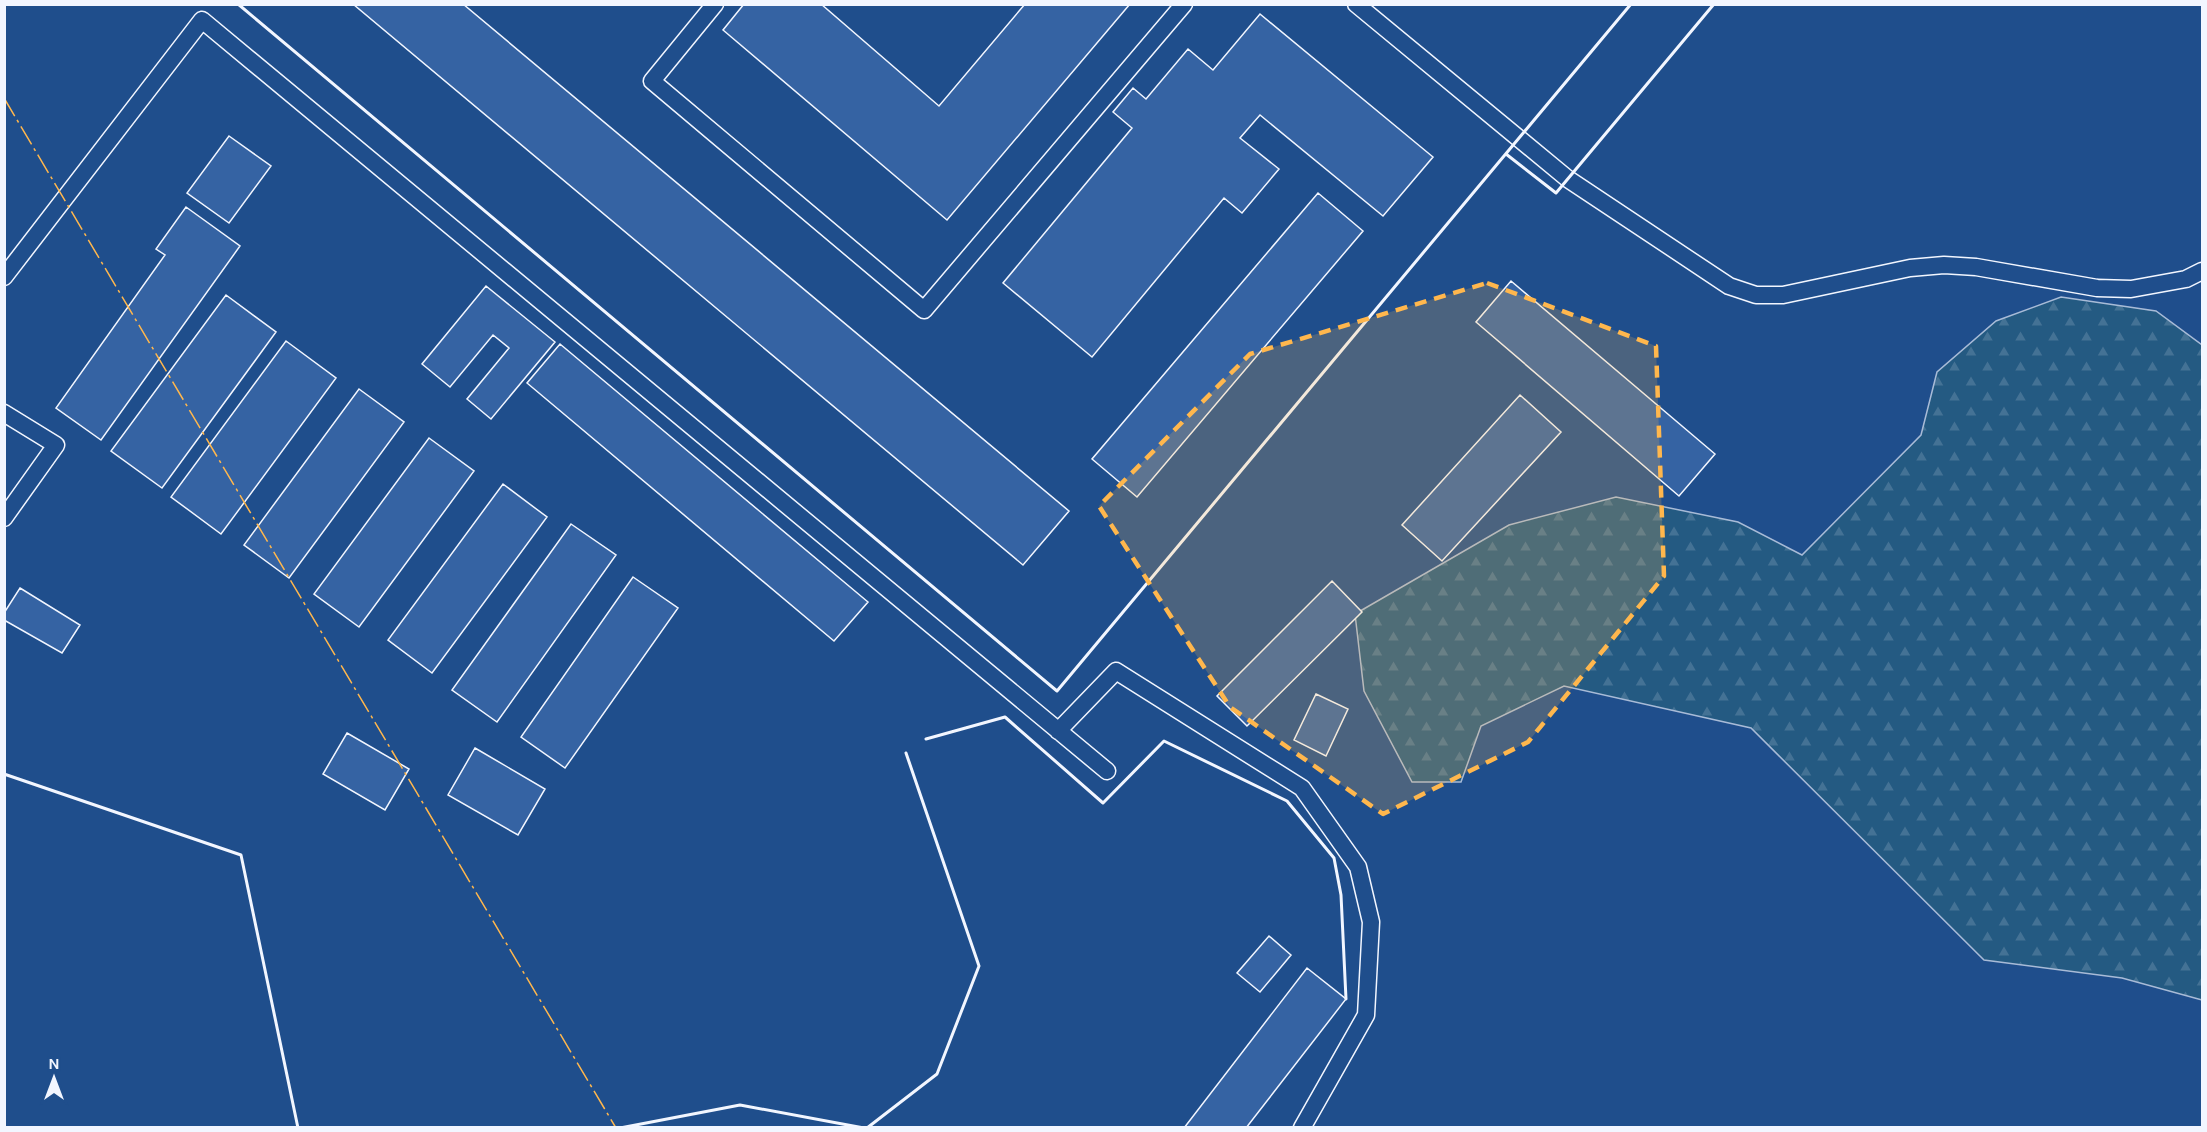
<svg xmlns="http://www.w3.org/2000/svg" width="2207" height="1132" viewBox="0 0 2207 1132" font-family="Karla,sans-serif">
<defs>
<pattern id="forest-firs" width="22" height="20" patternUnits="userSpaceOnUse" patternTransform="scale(1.5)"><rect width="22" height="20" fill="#245a82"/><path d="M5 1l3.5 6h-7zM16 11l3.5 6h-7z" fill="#447295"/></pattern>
</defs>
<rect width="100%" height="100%" fill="#1f4e8c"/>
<path fill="url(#forest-firs)" stroke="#a8bbd7" stroke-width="1.5" d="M 2061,297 L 2156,311 L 2202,345 L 2202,1000 L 2122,978 L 1984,960 L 1751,728 L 1564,686 L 1481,726 L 1461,782 L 1412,782 L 1364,691 L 1355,614 L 1509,525 L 1616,497 L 1738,522 L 1802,555 L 1921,435 L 1937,372 L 1996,321 Z"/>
<path fill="#3563a3" stroke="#f2f6ff" stroke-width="1.5" d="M 353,4 L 463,4 L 1069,511 L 1023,565 Z
M 744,4 L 821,4 L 939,106 L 1025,4 L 1130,4 L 947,220 L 723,30 Z
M 1260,14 L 1433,157 L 1383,216 L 1260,115 L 1240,138 L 1279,169 L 1242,213 L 1224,198 L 1092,357 L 1003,283 L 1132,128 L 1113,112 L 1133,88 L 1146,99 L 1188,49 L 1213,70 Z
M 229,136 L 271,166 L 229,223 L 187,193 Z
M 1318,193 L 1363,231 L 1137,497 L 1092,459 Z
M 186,207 L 240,246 L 101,440 L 56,408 L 165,255 L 156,249 Z
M 1511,281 L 1715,454 L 1679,496 L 1476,322 Z
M 486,286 L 555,342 L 491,419 L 467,399 L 509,348 L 493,335 L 450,387 L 422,364 Z
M 226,295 L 276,332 L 162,488 L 111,451 Z
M 286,341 L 336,378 L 221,534 L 171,497 Z
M 560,344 L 868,602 L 834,641 L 527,383 Z
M 359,389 L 404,422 L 289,578 L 244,545 Z
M 1520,395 L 1561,432 L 1442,561 L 1402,525 Z
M 429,438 L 474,471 L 359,627 L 314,594 Z
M 503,484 L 547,517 L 432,673 L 388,640 Z
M 571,524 L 616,555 L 497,722 L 452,690 Z
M 633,577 L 678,608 L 565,768 L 521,737 Z
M 1332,581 L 1362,612 L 1247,726 L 1217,696 Z
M 20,588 L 80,625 L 62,653 L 4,620 L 4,613 Z
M 1316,694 L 1348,709 L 1326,756 L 1294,740 Z
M 347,733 L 409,769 L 385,810 L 323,774 Z
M 475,748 L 545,789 L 518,835 L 448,795 Z
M 1269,936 L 1291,955 L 1260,992 L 1237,973 Z
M 1307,968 L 1346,999 L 1246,1128 L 1184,1128 Z"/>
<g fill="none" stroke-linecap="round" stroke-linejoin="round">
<defs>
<path id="lane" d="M 715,4 L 652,81 L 924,310 L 1184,4
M 1356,4 L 1568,179 L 1729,286 L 1756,295 L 1783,295 L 1910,268 L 1944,265 L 1976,267 L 2097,288 L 2131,289 L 2186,279 L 2202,271
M 4,277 L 202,20 L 1107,771
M 4,413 L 56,445 L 4,518
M 1058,731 L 1116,671 L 1302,788 L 1358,867 L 1371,922 L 1366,1015 L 1302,1128"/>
</defs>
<use href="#lane" stroke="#f2f6ff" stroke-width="19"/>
<use href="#lane" stroke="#1f4e8c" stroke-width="16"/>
<path stroke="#f2f6ff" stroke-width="3" d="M 238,4 L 1057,691 L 1631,4
M 1506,154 L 1556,193 L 1714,4
M 926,739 L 1005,717 L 1103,803 L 1164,741 L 1287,801 L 1334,858 L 1341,895 L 1346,999
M 4,774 L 241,855 L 298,1128
M 620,1128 L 740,1105 L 864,1128
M 867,1128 L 937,1074 L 979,966 L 906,753"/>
<path stroke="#ffb74d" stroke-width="1.5" stroke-dasharray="21 4.5 3 4.5" stroke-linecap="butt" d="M 4,98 L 616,1128"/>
</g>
<path fill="#ffb74d" fill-opacity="0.2" stroke="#ffb74d" stroke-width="4.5" stroke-dasharray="12 8" stroke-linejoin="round" d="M 1487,283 L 1656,346 L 1664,576 L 1528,742 L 1383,814 L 1230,707 L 1099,506 L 1250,354 Z"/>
<rect width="2207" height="1132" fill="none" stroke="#f2f6ff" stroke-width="12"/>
<g transform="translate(54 1078)" stroke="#1f4e8c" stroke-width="4.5" paint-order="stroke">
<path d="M0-4.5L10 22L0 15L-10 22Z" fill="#f2f6ff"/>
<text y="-9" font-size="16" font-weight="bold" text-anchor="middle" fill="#f2f6ff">N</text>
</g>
</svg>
